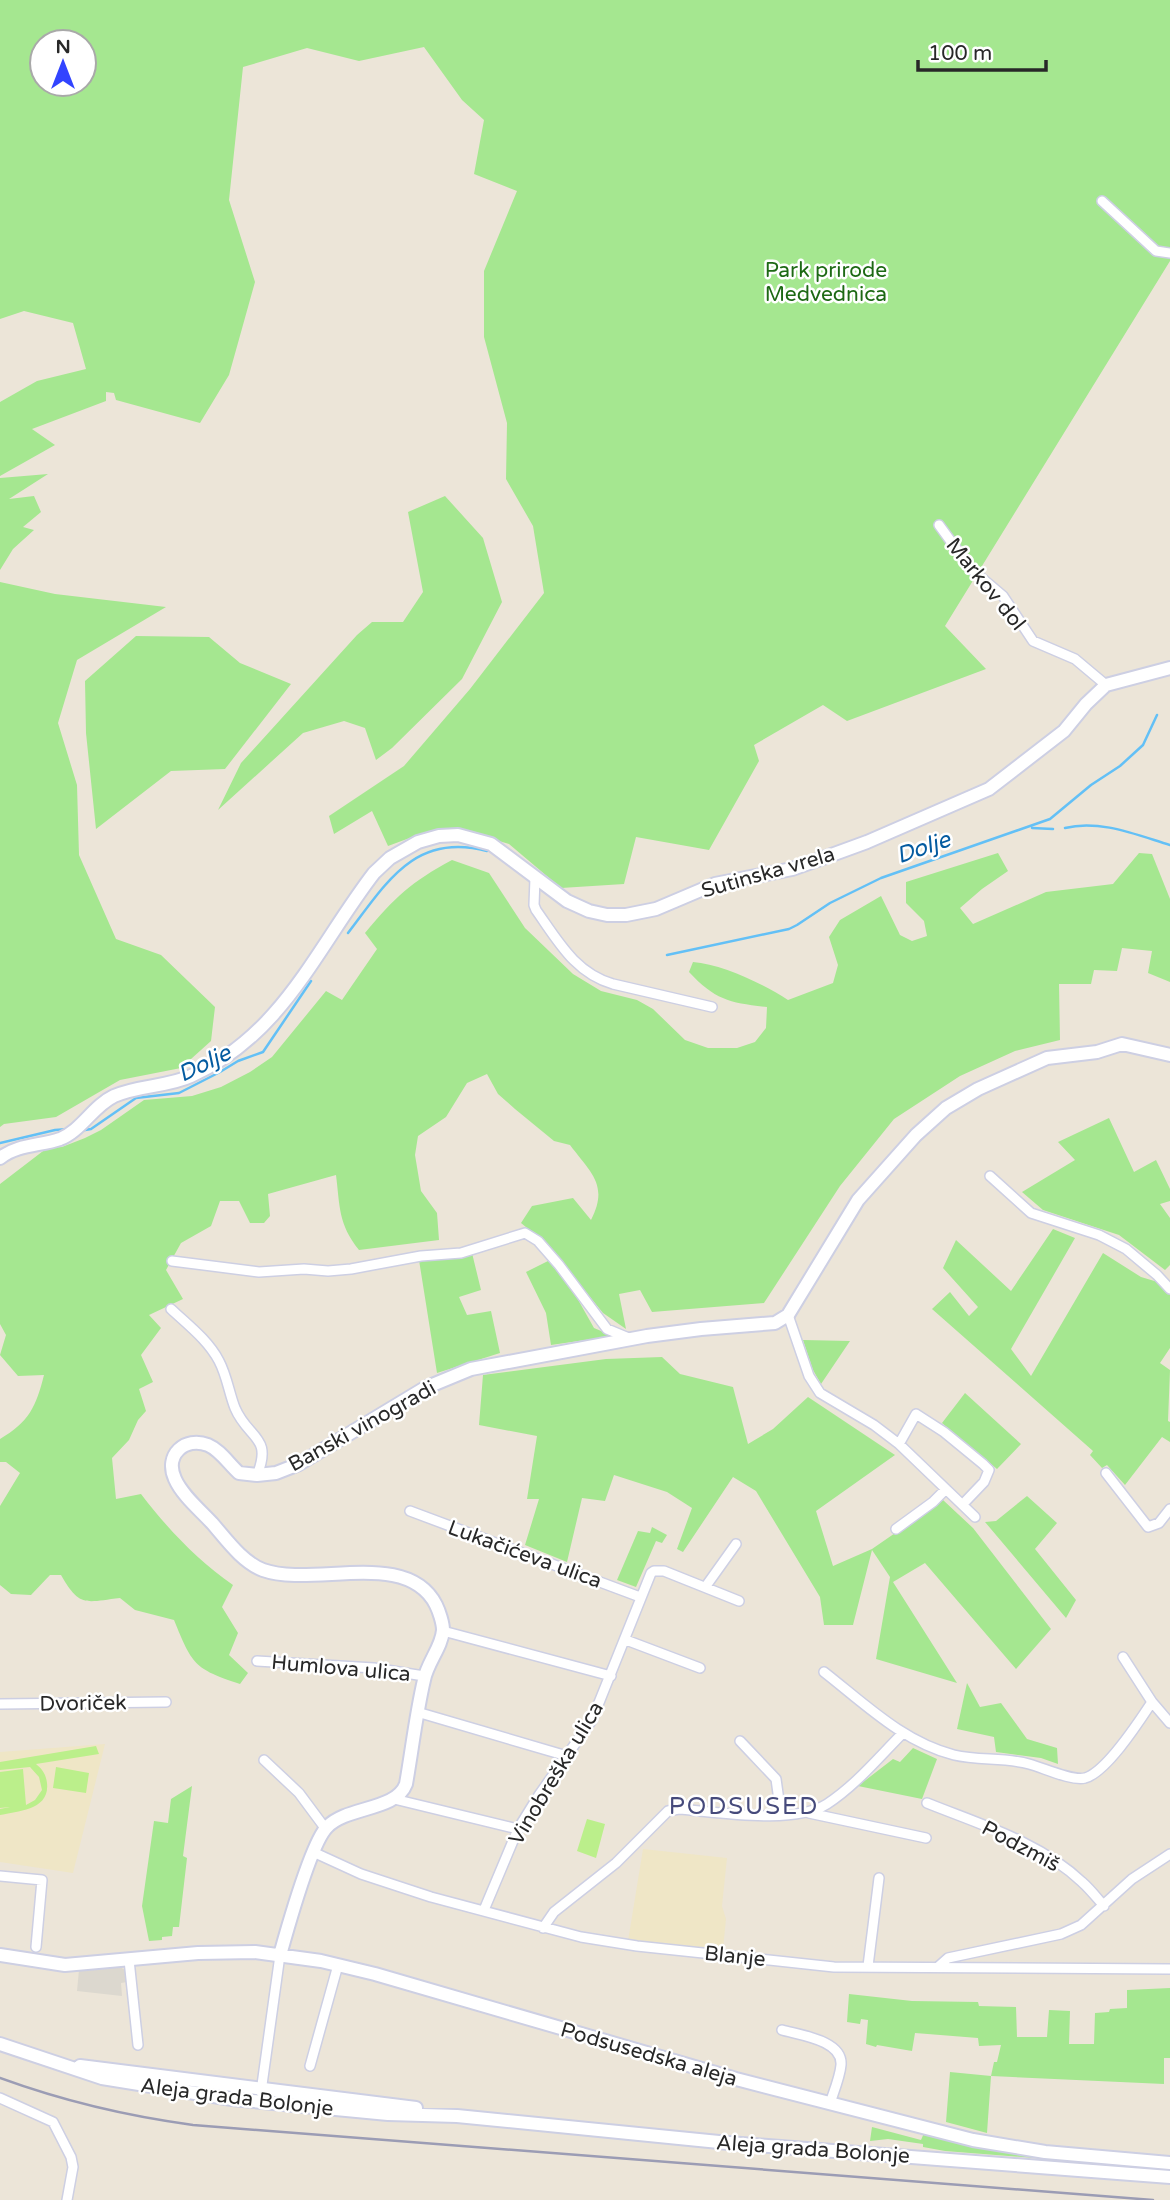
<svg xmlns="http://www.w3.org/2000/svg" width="1170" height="2200" viewBox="0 0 1170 2200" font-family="'Varela Round',sans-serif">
<rect width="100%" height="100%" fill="#ece5d8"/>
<path fill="#efe6c6" d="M 105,1744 L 73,1873 L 0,1862 L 0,1752 Z
M 643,1849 L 727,1858 L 722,1906 L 726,1919 L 723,1949 L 628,1941 Z"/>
<path fill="#a5e790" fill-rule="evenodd" d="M 0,0 L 1170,0 L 1170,261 L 945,626 L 986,669 L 847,721 L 823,705 L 754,745 L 759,761 L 709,850 L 636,837 L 624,884 L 561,888 L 509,844 L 466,831 L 415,836 L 388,846 L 372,811 L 334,834 L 329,816 L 404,766 L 470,689 L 544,593 L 533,526 L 506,479 L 507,423 L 484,337 L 484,271 L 517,191 L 474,174 L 484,120 L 462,100 L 424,47 L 359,61 L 307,48 L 243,67 L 229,200 L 255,282 L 229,375 L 200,423 L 116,400 L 114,393 L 106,392 L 106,401 L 32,429 L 55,445 L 0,476 L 0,402 L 37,381 L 86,369 L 73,323 L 24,311 L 0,319 ZM 42,42 L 84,42 L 84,84 L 42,84 Z
M 48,474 L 9,499 L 34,496 L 41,512 L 23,527 L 34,530 L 13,549 L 0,570 L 0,478 Z
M 445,496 L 483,538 L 502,602 L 462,679 L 392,748 L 376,760 L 365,728 L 344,721 L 303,733 L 218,810 L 241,763 L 357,635 L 372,622 L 403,622 L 423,592 L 408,512 Z
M 0,582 L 55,594 L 166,607 L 77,660 L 58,723 L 77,785 L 79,855 L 116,939 L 161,955 L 215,1007 L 211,1041 L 181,1068 L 120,1080 L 56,1117 L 4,1124 L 0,1127 Z
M 136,636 L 209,637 L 240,663 L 291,684 L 225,769 L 171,771 L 96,829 L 86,733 L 85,681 Z
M 998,853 L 1008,871 L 982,889 L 960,908 L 973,924 L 1046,892 L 1113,884 L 1139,853 L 1152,854 L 1170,899 L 1170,982 L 1148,973 L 1152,951 L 1122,948 L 1117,971 L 1094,970 L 1091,984 L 1059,984 L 1060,1040 L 1015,1051 L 960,1076 L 894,1119 L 840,1186 L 764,1303 L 652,1312 L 640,1290 L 619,1294 L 626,1329 L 603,1313 L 548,1245 L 521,1223 L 532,1206 L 573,1198 L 591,1220 C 609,1185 591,1173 570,1145 L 554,1141 L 515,1109 L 498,1094 L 487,1074 L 467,1083 L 446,1117 L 418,1136 L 415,1155 L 421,1191 L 437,1213 L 439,1240 L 359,1250 C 338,1224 340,1206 336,1175 L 268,1194 L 270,1216 L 264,1223 L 250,1223 L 239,1201 L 220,1201 L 211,1226 L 181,1243 L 166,1270 L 183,1299 L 149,1315 L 161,1328 L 141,1355 L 153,1382 L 139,1389 L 146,1411 L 138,1420 L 129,1440 L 112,1458 L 116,1499 L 141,1494 C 167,1528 197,1560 233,1585 L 222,1607 L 238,1633 L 229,1655 L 248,1673 L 240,1684 C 194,1669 192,1664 174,1620 L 135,1610 L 120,1598 C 85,1602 80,1608 61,1575 L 50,1575 L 31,1595 L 11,1594 L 0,1585 L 0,1506 L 20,1473 L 6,1462 L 0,1462 L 0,1439 C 29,1422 36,1407 44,1375 L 18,1376 L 0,1355 L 6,1335 L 0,1324 L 0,1184 L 47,1148 L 62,1147 L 85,1138 L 101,1130 L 144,1100 L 192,1096 L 221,1087 L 250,1072 L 272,1057 L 326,991 L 342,1000 L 377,949 L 365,933 C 395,897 411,882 452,860 L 489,873 L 525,928 L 573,974 L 601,991 L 637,1000 L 653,1009 L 685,1040 L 708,1048 L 737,1048 L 755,1042 L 766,1028 L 767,1007 C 730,1003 715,1000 689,972 L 693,962 C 721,964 764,984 788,1000 L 833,983 L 838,965 L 829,937 L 840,920 L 881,896 L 900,935 L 912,941 L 927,936 L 924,921 L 906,903 L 906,882 Z
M 1109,1118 L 1134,1172 L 1156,1160 L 1170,1189 L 1170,1201 L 1160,1204 L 1170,1218 L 1170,1265 L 1165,1270 L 1119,1235 L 1043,1210 L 1022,1192 L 1075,1160 L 1058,1142 Z
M 1053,1229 L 1075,1238 L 1011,1349 L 1031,1376 L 1103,1253 L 1141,1277 L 1161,1283 L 1170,1295 L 1170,1348 L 1160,1363 L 1170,1370 L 1168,1421 L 1170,1422 L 1170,1442 L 1162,1437 L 1125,1485 L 1107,1465 L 1102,1468 L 1090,1455 L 1093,1451 L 932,1309 L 950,1292 L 969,1316 L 978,1307 L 943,1268 L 956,1240 L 1011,1291 Z
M 472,1253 L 481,1290 L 459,1297 L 467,1315 L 491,1311 L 500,1353 L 437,1373 L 419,1260 L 452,1258 Z
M 550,1260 L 572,1289 L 594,1328 L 613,1336 L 551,1345 L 546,1313 L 526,1272 Z
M 803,1340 L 850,1341 L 821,1384 L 813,1370 Z
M 662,1357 L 680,1374 L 733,1387 L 748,1444 L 773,1429 L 808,1397 L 895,1455 L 816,1511 L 833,1566 L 872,1549 L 943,1500 L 973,1528 L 1051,1629 L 1016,1669 L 925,1563 L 893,1582 L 957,1683 L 876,1659 L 890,1577 L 872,1550 L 853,1625 L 824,1625 L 820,1597 L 756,1491 L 733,1477 L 683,1552 L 677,1549 L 692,1508 L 667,1492 L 614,1475 L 605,1501 L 582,1498 L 567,1562 L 525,1545 L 539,1499 L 527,1499 L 537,1436 L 479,1425 L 483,1375 L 606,1359 Z
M 965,1393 L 1021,1444 L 997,1469 L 942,1423 Z
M 1027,1496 L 1057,1523 L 1035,1549 L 1076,1600 L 1066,1618 L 985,1522 L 996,1521 Z
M 652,1527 L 667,1535 L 662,1543 L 656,1541 L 636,1587 L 617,1580 L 638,1531 L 650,1533 Z
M 967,1683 L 980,1707 L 1001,1703 L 1027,1739 L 1057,1748 L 1058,1764 L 1041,1758 L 996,1752 L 994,1737 L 957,1729 Z
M 913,1748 L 937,1759 L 922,1799 L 858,1786 L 893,1759 L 900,1762 Z
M 192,1786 L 183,1856 L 187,1858 L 179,1927 L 173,1927 L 172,1936 L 162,1937 L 162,1940 L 149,1941 L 142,1906 L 154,1821 L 168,1823 L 171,1799 Z
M 1170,1988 L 1170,2058 L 1164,2058 L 1164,2084 L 991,2076 L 987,2133 L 946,2122 L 950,2072 L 991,2076 L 994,2062 L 997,2062 L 1001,2045 L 979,2046 L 978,2038 L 915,2033 L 912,2051 L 877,2045 L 876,2047 L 866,2044 L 868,2020 L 861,2019 L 860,2024 L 847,2022 L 849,1994 L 912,2001 L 978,2002 L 979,2006 L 1016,2007 L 1017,2037 L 1047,2037 L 1049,2010 L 1070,2011 L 1069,2044 L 1094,2044 L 1095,2013 L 1109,2012 L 1110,2009 L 1127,2008 L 1127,1990 Z
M 872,2127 L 921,2140 L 924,2133 L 1122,2165 L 945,2151 L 923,2147 L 923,2144 L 888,2139 L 870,2141 Z"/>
<path fill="#bbef8b" d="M 96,1746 L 99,1754 L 36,1764 C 42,1769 46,1774 47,1783 C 50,1810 18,1811 0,1815 L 0,1809 L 10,1807 L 0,1808 L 0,1772 L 23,1769 L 26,1805 L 35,1800 L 42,1790 L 39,1777 L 30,1767 L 0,1770 L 0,1762 Z
M 56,1767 L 89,1773 L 86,1793 L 53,1788 Z
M 587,1819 L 605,1824 L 596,1858 L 577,1851 Z"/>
<path fill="#dcd8cf" d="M 119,1966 L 126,1971 L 127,1982 L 121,1983 L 122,1996 L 77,1991 L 79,1970 Z"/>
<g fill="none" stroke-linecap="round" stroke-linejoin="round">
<path stroke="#63c0f6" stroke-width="2.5" d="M 1032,828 L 1053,829
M 1065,828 C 1099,819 1137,835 1170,845
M 348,933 C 387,882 415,832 487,851
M 667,955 L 789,929 L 797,925 L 830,903 L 881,878 L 1050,819 L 1091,785 L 1120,766 L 1143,745 L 1157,715
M 79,1131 L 91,1129 L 136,1098 L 179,1093 L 220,1072 L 238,1061 L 263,1052 L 311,981
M 0,1143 L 55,1130 L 69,1129"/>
<defs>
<path id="street" d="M 1102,201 L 1156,251 L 1170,253
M 939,525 L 971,569 L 1003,596 L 1033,641 L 1075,659 L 1106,685
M 535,878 L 534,905 L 536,910 C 558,941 575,973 613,984 L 712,1007
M 990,1176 L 1031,1213 L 1099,1235 L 1126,1249 L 1157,1275 L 1170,1289
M 172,1261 L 259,1272 L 304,1269 L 328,1271 L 351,1269 L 421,1256 L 461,1253 L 525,1233 L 538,1241 L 559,1265 L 607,1329 L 631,1339
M 171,1309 C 188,1325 208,1340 219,1361 C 227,1376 229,1393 235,1408 C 248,1439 273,1436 257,1475
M 788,1315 L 809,1376 L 820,1393 L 874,1425 L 899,1444 L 975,1517
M 899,1444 L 916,1414 L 944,1432 L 983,1464 L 989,1470 L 984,1482 L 963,1504
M 1106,1473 L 1148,1527 L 1159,1523 L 1170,1509
M 410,1511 L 640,1597
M 896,1529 L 933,1502 L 946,1489
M 706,1586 L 736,1544
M 443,1631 L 611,1676
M 626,1640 L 700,1668
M 1123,1657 L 1152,1702 L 1170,1723
M 257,1661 L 374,1668 L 424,1676
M 824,1672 C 865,1704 903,1742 954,1755 C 979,1761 1004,1757 1029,1764 C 1044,1768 1071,1781 1085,1778 C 1107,1772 1140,1720 1152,1702
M 0,1704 L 166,1702
M 417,1712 L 567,1756
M 740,1741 L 776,1779 L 781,1815
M 264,1760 L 299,1793 L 325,1828
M 394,1799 L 518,1829
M 927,1803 C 979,1824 1040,1842 1082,1882 C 1090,1889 1097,1898 1104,1906
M 809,1813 L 926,1838
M 313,1852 L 361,1874 L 431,1897 L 581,1937 L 637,1946 L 834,1967 L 1170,1969
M 0,1876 L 42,1880 L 36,1947
M 484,1910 L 518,1829 L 539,1795 L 592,1720 L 651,1573 L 654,1571 L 664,1571 L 739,1601
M 543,1928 L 554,1912 L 616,1863 L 668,1811 L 679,1809 C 718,1812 794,1825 827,1804 C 856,1785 878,1758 902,1734
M 129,1960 L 138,2045
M 868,1966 L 879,1878
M 939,1966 L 948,1958 L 1061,1934 L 1081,1925 L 1132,1879 L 1170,1854
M 782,2030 C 799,2035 843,2040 841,2065 C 840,2077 834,2091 830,2103
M 310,2066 L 338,1965
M 261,2092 L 280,1955
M 0,2098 L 53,2122 L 71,2157 L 73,2167 L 67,2200"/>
<path id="secondary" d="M 0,1158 C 18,1144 40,1146 60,1139 C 81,1131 93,1106 114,1096 C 139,1085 167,1087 191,1076 C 283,1035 317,947 374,873 L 390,858 L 418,842 L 439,836 L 458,835 L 491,844 L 567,901 L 589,911 L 607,915 L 626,915 L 656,909 L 715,884 L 792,869 L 826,857 L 867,842 L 989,789 L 1064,731 L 1086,704 L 1106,685 L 1170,668
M 0,1955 L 65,1965 L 198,1953 L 255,1952 L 321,1961 L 375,1974 L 736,2079 L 973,2140 L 1045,2152 L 1170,2163
M 280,1955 C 287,1930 311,1843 327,1827 C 347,1806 396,1811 406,1784 C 412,1750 416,1714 424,1680 C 427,1663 442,1647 443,1630 C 443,1623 439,1611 436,1605 C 407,1548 313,1588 263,1570 C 242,1562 226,1539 212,1523 C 200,1510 182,1495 175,1479 C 164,1455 185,1436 208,1445 C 220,1450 229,1464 239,1473 L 257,1475 L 276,1473 L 299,1464 L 425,1388 L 471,1369 L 647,1336 L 701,1329 L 775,1323 L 788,1315 L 858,1200 L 916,1135 L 946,1108 L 978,1089 L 1047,1058 L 1097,1052 L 1122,1044 L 1170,1055
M 0,2044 L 102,2078 L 232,2099 L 388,2114 L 457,2116 L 729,2143 L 1170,2177
M 80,2066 L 416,2108"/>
</defs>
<use href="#street" stroke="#cdcfe3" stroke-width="12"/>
<use href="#secondary" stroke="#cdcfe3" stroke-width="16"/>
<use href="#street" stroke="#fff" stroke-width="9"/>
<use href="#secondary" stroke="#fff" stroke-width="12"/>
<path stroke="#9b9cb4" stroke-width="2.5" d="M 0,2078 C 63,2101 126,2116 193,2125 L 1153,2200"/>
</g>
<g text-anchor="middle" stroke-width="5" stroke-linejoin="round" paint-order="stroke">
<g font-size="21" fill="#1d6914" stroke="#fff">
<text x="826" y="277">Park prirode<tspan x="826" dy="24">Medvednica</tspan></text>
</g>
<g font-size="21" fill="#282828" stroke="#fff">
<text transform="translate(986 584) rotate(51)" y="7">Markov dol</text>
<text transform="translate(768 872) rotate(-16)" y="7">Sutinska vrela</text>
<text transform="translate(362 1426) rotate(-29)" y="7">Banski vinogradi</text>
<text transform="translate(525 1554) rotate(20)" y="7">Lukačićeva ulica</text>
<text transform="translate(341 1668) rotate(5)" y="7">Humlova ulica</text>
<text transform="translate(83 1703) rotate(-1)" y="7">Dvoriček</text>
<text transform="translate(556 1773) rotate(-59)" y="7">Vinobreška ulica</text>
<text transform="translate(1021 1846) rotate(28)" y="7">Podzmiš</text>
<text transform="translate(735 1956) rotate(6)" y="7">Blanje</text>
<text transform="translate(649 2054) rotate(16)" y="7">Podsusedska aleja</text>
<text transform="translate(237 2097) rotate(7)" y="7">Aleja grada Bolonje</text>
<text transform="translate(813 2149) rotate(4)" y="7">Aleja grada Bolonje</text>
</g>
<g font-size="23" font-style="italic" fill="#045ba0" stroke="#fff">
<text transform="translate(923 847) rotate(-19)" y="8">Dolje</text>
<text transform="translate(204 1063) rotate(-26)" y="8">Dolje</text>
</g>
<g font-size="24" letter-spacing="2" fill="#464a7b" stroke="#fff">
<text x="744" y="1814">PODSUSED</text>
</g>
</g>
<g transform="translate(63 63)"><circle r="33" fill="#ffffff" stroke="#a9a9a9" stroke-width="2"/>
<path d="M0-5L12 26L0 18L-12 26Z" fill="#3244ff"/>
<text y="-10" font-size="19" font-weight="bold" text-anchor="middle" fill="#282828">N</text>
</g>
<path d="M918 60v10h128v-10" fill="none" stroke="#282828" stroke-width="3.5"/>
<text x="928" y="60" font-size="21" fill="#282828" stroke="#ffffff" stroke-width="5" paint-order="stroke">100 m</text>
</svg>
